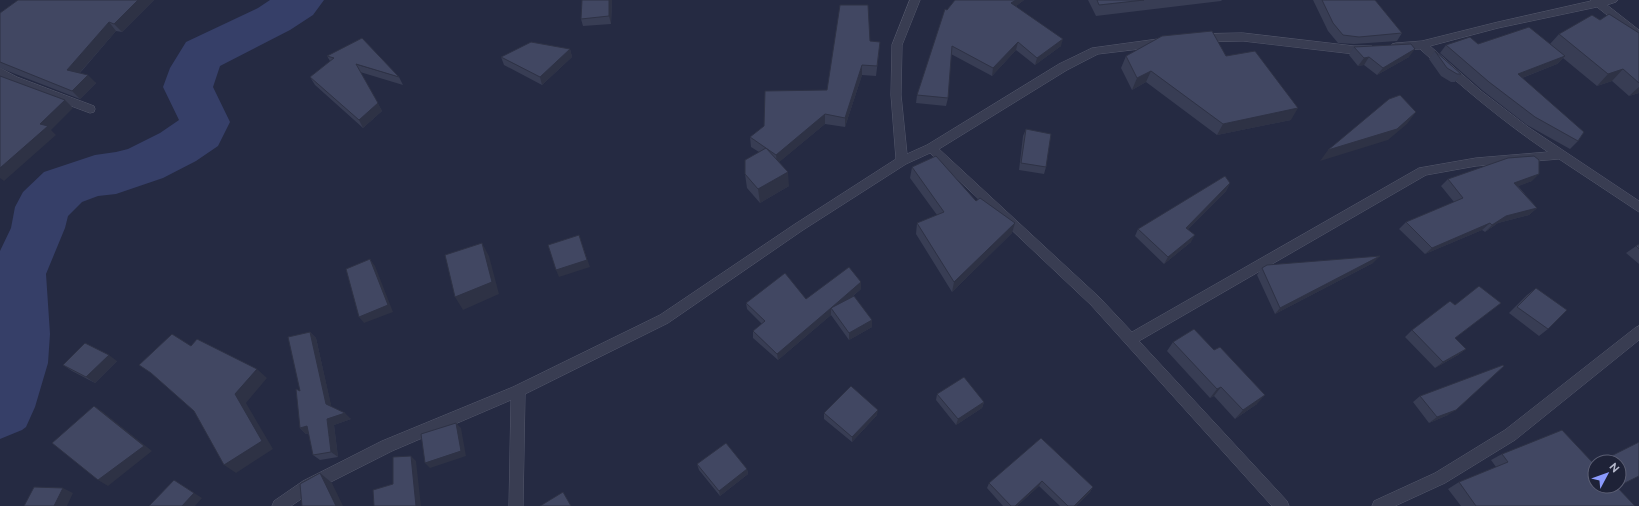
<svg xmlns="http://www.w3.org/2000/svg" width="1639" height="506" viewBox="0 0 1639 506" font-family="Raleway,sans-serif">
<rect width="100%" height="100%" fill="#252a42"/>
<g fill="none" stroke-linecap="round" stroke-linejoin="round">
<path fill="#363f68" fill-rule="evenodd" d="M 270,0 L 324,0 L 313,15 L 290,30 L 220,66 L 213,87 L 230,122 L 218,146 L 196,161 L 163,178 L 116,194 L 98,196 L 82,202 L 68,216 L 65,228 L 46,274 L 50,334 L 48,363 L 35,407 L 26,427 L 22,430 L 0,439 L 0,251 L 11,228 L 15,207 L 23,192 L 44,172 L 95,155 L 116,152 L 128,149 L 160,133 L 179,120 L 163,87 L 170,68 L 186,42 L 258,8 Z"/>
<defs>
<path id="minor" d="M 910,0 L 920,0 L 902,45 L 901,95 L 907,154 L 927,145 L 1059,64 L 1092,48 L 1165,38 L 1169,39 L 1170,42 L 1169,45 L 1165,46 L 1098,54 L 1067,70 L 939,149 L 1099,297 L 1132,332 L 1419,168 L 1476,158 L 1548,152 C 1502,121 1461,86 1420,49 L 1392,50 L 1391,47 L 1392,44 L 1396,43 L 1422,41 L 1498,22 L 1591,1 L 1590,0 L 1618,0 L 1616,2 L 1607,5 L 1639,30 L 1639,39 L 1635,37 L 1597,7 L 1498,28 L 1430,46 L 1481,91 L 1528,127 L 1639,201 L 1639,212 L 1559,159 L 1476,166 L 1426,175 L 1139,341 L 1287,501 L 1289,506 L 1272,506 L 1091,305 L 930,153 L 906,164 L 803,230 L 668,323 L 525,394 L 523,506 L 509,506 L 511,400 L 392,451 L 313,491 L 291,506 L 272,506 L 274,501 L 303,481 L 382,441 L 513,387 L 660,315 L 795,224 L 896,159 L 891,95 L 892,45 Z
M 1243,33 L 1354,46 L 1372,46 L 1373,49 L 1372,52 L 1354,54 L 1243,41 L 1199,42 L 1194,38 L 1199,34 Z
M 0,68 L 17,77 L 94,106 L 95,109 L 94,112 L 90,113 L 9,83 L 0,77 Z
M 1639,326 L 1639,340 L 1515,440 L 1445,483 L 1395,506 L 1372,506 L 1374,501 L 1435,473 L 1505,430 L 1635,328 Z"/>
</defs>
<use href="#minor" stroke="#54586c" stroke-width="1"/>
<use href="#minor" fill="#393d52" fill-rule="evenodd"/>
</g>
<path fill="#383d54" d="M 18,0 L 154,0 L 122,32 L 116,31 L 80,73 L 96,83 L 80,99 L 0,68 L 0,13 Z
M 612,0 L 611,24 L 583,26 L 581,19 Z
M 955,0 L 1024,0 L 1016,6 L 1061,46 L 1035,65 L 1016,50 L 992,76 L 951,54 L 948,98 L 946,106 L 916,103 L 917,95 L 947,10 Z
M 1088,0 L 1222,0 L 1221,1 L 1096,16 Z
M 1313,0 L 1375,0 L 1402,33 L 1397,41 L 1354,44 L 1338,43 L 1328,31 Z
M 1600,20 L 1639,33 L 1639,93 L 1629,96 L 1612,81 L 1597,86 L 1563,58 L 1557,64 L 1522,78 L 1578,141 L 1570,149 L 1527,125 L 1482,90 L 1440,53 L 1446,45 L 1478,44 L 1550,44 L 1559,34 Z
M 870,41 L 879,52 L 876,76 L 862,75 L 845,127 L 825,124 L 779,162 L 789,186 L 760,203 L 747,188 L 745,174 L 759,152 L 751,147 L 750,137 L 827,90 Z
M 1354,47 L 1409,57 L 1377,75 L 1364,65 L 1358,66 L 1349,55 Z
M 570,49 L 572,57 L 542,85 L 504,65 L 501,57 Z
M 1435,51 L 1461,74 L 1455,82 L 1451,82 L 1441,76 L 1429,59 Z
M 327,56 L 399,77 L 403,85 L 360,72 L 382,111 L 363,128 L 315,85 L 310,77 L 330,61 Z
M 1126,56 L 1226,56 L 1291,120 L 1217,135 L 1146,82 L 1132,90 L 1121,68 Z
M 1026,129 L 1046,167 L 1044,174 L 1019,170 L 1023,136 Z
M 912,167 L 976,201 L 1012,233 L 952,292 L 916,234 L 917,223 L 937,215 L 910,178 Z
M 1448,179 L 1532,181 L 1518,186 L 1537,208 L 1529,215 L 1498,223 L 1485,232 L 1482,230 L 1425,254 L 1399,229 L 1406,222 L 1454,202 L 1441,186 Z
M 1230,183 L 1226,191 L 1188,229 L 1191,242 L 1164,264 L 1135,236 L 1138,229 Z
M 1639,244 L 1639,264 L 1626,253 Z
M 1373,263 L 1275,314 L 1257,275 L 1262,268 Z
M 1536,288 L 1548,329 L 1539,336 L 1509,313 L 1527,295 Z
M 861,289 L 852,297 L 872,320 L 872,327 L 849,340 L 831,315 L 778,360 L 753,338 L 753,331 L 762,324 L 747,309 L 746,303 L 806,299 Z
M 1501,303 L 1455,338 L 1466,349 L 1458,355 L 1435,368 L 1405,337 L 1412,330 L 1455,305 Z
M 310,332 L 316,338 L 331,406 L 351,419 L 334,425 L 338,457 L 320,460 L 313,455 L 309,433 L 306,434 L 300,428 L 300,391 Z
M 1173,342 L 1257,404 L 1235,419 L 1214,396 L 1210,398 L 1167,351 Z
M 117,361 L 95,383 L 72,371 L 63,365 Z
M 937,394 L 984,402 L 982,408 L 956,425 L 936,400 Z
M 1420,396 L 1448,415 L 1429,423 L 1413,402 Z
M 824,413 L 877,415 L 852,442 L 824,419 Z
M 1041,438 L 1093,487 L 1090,492 L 1076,506 L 1060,506 L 1039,486 L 1017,506 L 1003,506 L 987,488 L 989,483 Z
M 1502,454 L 1594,464 L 1635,506 L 1461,506 L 1448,489 L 1459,482 L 1496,467 L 1491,460 Z
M 697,464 L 747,469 L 748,474 L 720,496 L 699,470 Z"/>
<path fill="#2e3245" d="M 138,0 L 154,0 L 122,32 L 114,24 Z
M 609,0 L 612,0 L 611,24 L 609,16 Z
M 1016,0 L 1024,0 L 1010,11 L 1011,3 Z
M 109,22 L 116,31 L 75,78 L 67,70 Z
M 1063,39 L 1061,46 L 1035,65 L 1037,58 Z
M 1018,42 L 1016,50 L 992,76 L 993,68 Z
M 570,49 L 572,57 L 542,85 L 540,77 Z
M 1415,49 L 1409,57 L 1377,75 L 1383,68 Z
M 1565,56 L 1557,64 L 1511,82 L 1518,74 Z
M 1369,57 L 1364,65 L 1358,66 L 1364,58 Z
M 862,65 L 862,75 L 845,127 L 845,118 Z
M 1623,69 L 1612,81 L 1597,86 L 1608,74 Z
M 1151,71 L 1146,82 L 1132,90 L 1137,78 Z
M 88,75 L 96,83 L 80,99 L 72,91 Z
M 1639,87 L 1639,93 L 1629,96 Z
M 65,100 L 73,108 L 51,130 L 56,135 L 4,181 L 0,178 L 0,168 L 40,124 Z
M 378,103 L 382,111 L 363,128 L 359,120 Z
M 1298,108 L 1291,120 L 1217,135 L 1223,124 Z
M 1416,112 L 1407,124 L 1388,140 L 1320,161 L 1328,150 Z
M 825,114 L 825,124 L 777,164 L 776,155 Z
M 788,172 L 789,186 L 760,203 L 758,189 Z
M 1539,174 L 1532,181 L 1507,190 L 1514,183 Z
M 1230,183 L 1226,191 L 1182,235 L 1186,228 Z
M 1537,208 L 1529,215 L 1498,223 L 1485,232 L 1492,225 L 1506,216 Z
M 1015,223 L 1012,233 L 952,292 L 954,282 Z
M 1490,223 L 1482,230 L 1425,254 L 1432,248 Z
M 579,235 L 590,267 L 559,277 L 556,270 Z
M 1195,235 L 1191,242 L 1164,264 L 1168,257 Z
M 482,243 L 489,256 L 499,294 L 463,310 L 455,297 Z
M 1380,256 L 1373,263 L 1275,314 L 1280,308 Z
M 370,259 L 375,266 L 393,312 L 364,323 L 359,317 Z
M 861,282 L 861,289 L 834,312 L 831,308 Z
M 831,308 L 831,315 L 778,360 L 777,354 Z
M 872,320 L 872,327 L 849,340 L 849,333 Z
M 310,332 L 316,338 L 332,409 L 326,404 Z
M 1466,349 L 1458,355 L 1435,368 L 1443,362 Z
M 109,355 L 117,361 L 95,383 L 86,377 Z
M 257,369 L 267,378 L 246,403 L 273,449 L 236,473 L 224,465 L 235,394 Z
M 1221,387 L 1214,396 L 1210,398 L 1217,389 Z
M 1265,395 L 1257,404 L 1235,419 L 1243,410 Z
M 984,402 L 982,408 L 956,425 L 958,419 Z
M 94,406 L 103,412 L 152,451 L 108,486 L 98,480 Z
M 878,410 L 877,415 L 852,442 L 852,437 Z
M 1456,410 L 1448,415 L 1429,423 L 1437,417 Z
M 345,413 L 351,419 L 334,425 L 338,457 L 331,452 L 327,419 Z
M 456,423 L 461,428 L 466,456 L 430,468 L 425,463 Z
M 307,426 L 314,432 L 306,434 L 300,428 Z
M 411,456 L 416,461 L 421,506 L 416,506 Z
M 747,469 L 748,474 L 720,496 L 719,491 Z
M 320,473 L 332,483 L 343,506 L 336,506 Z
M 1042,481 L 1039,486 L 1017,506 L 1015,506 Z
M 182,485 L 202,498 L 195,506 L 182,506 Z
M 1093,487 L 1090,492 L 1076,506 L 1074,506 Z
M 63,488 L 73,493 L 67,506 L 54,506 Z"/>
<path fill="#414762" stroke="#2e3245" d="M 18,0 L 138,0 L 114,24 L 109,22 L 67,70 L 88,75 L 72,91 L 0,62 L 0,13 Z
M 582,0 L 609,0 L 609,16 L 581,19 Z
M 955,0 L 1016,0 L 1011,3 L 1063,39 L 1037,58 L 1018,42 L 993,68 L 952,46 L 948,98 L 917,95 L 945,9 L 947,10 Z
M 1097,0 L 1144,0 L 1099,5 Z
M 1322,0 L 1375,0 L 1402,33 L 1359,37 L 1343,35 L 1333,23 Z
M 840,5 L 868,5 L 870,41 L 880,42 L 877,66 L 862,65 L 845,118 L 825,114 L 776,155 L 750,137 L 764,126 L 765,91 L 827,90 Z
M 1609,14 L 1639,33 L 1639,83 L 1623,69 L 1608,74 L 1559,34 L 1592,15 L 1600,20 Z
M 1529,27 L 1565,56 L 1518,74 L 1584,132 L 1578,141 L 1535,117 L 1489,82 L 1446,45 L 1470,37 L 1478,44 Z
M 1212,31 L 1226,56 L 1255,51 L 1298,108 L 1223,124 L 1151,71 L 1137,78 L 1126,56 L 1162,36 Z
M 362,38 L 399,77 L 356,64 L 378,103 L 359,120 L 310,77 L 334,58 L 327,56 Z
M 531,42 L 570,49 L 540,77 L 501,57 Z
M 1411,44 L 1415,49 L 1383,68 L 1369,57 L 1364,58 L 1354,47 Z
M 1435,51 L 1461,74 L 1457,74 L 1447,68 Z
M 0,76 L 65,100 L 40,124 L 48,126 L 0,168 Z
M 1400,95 L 1416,112 L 1397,129 L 1328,150 L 1389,99 Z
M 1026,129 L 1051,134 L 1046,167 L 1021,163 Z
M 766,148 L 788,172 L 758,189 L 745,174 L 745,160 Z
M 936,156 L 976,201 L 980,198 L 1015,223 L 954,282 L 917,223 L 944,212 L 912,167 Z
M 1534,156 L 1539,160 L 1539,174 L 1514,183 L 1537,208 L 1506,216 L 1492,225 L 1490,223 L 1432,248 L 1406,222 L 1463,198 L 1448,179 L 1508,158 Z
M 1225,176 L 1230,183 L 1186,228 L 1195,235 L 1168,257 L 1138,229 Z
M 579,235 L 587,260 L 556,270 L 548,245 Z
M 482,243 L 492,282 L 455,297 L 445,255 Z
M 1639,244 L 1639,249 L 1636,246 Z
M 1380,256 L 1280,308 L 1262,268 L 1267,265 Z
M 370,259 L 388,305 L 359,317 L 346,269 Z
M 849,267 L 861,282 L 831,308 L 854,296 L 872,320 L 849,333 L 831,308 L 777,354 L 753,331 L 765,321 L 746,303 L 785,273 L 806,299 Z
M 1479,286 L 1501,303 L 1455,338 L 1466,349 L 1443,362 L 1412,330 L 1450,301 L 1455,305 Z
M 1536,288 L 1567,310 L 1548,329 L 1517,307 Z
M 1194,329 L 1214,350 L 1220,347 L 1265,395 L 1243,410 L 1221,387 L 1217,389 L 1173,342 Z
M 310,332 L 326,404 L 345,413 L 327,419 L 331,452 L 313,455 L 307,426 L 300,428 L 296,389 L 300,391 L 288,337 Z
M 172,334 L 191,346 L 197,339 L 257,369 L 235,394 L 262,441 L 224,465 L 194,411 L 151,373 L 139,365 Z
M 85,343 L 109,355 L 86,377 L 63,365 Z
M 1503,365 L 1504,366 L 1456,410 L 1437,417 L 1420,396 Z
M 964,377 L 984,402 L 958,419 L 937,394 Z
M 851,386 L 878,410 L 852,437 L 824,413 Z
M 94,406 L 144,446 L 98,480 L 52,443 Z
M 456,423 L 461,451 L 425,463 L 421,434 Z
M 1562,430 L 1594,464 L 1595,464 L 1595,486 L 1619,486 L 1619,462 L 1599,462 L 1639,442 L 1639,476 L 1617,487 L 1635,506 L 1476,506 L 1459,482 L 1508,462 L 1502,454 Z
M 1041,438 L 1093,487 L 1074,506 L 1068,506 L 1042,481 L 1015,506 L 1011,506 L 989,483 Z
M 726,443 L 747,469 L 719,491 L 697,464 Z
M 411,456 L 416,506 L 374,506 L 373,490 L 393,484 L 393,457 Z
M 320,473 L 336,506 L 302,506 L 300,484 Z
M 174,480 L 194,493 L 182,506 L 149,506 Z
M 34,487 L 63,488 L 54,506 L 24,506 Z
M 563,492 L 571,506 L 540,506 Z"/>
<g transform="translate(1607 474) rotate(49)"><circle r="19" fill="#1e2237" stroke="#5b5e73"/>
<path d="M0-3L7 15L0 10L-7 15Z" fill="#8b9afc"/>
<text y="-6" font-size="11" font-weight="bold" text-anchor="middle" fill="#b6b9cc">N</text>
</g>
</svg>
